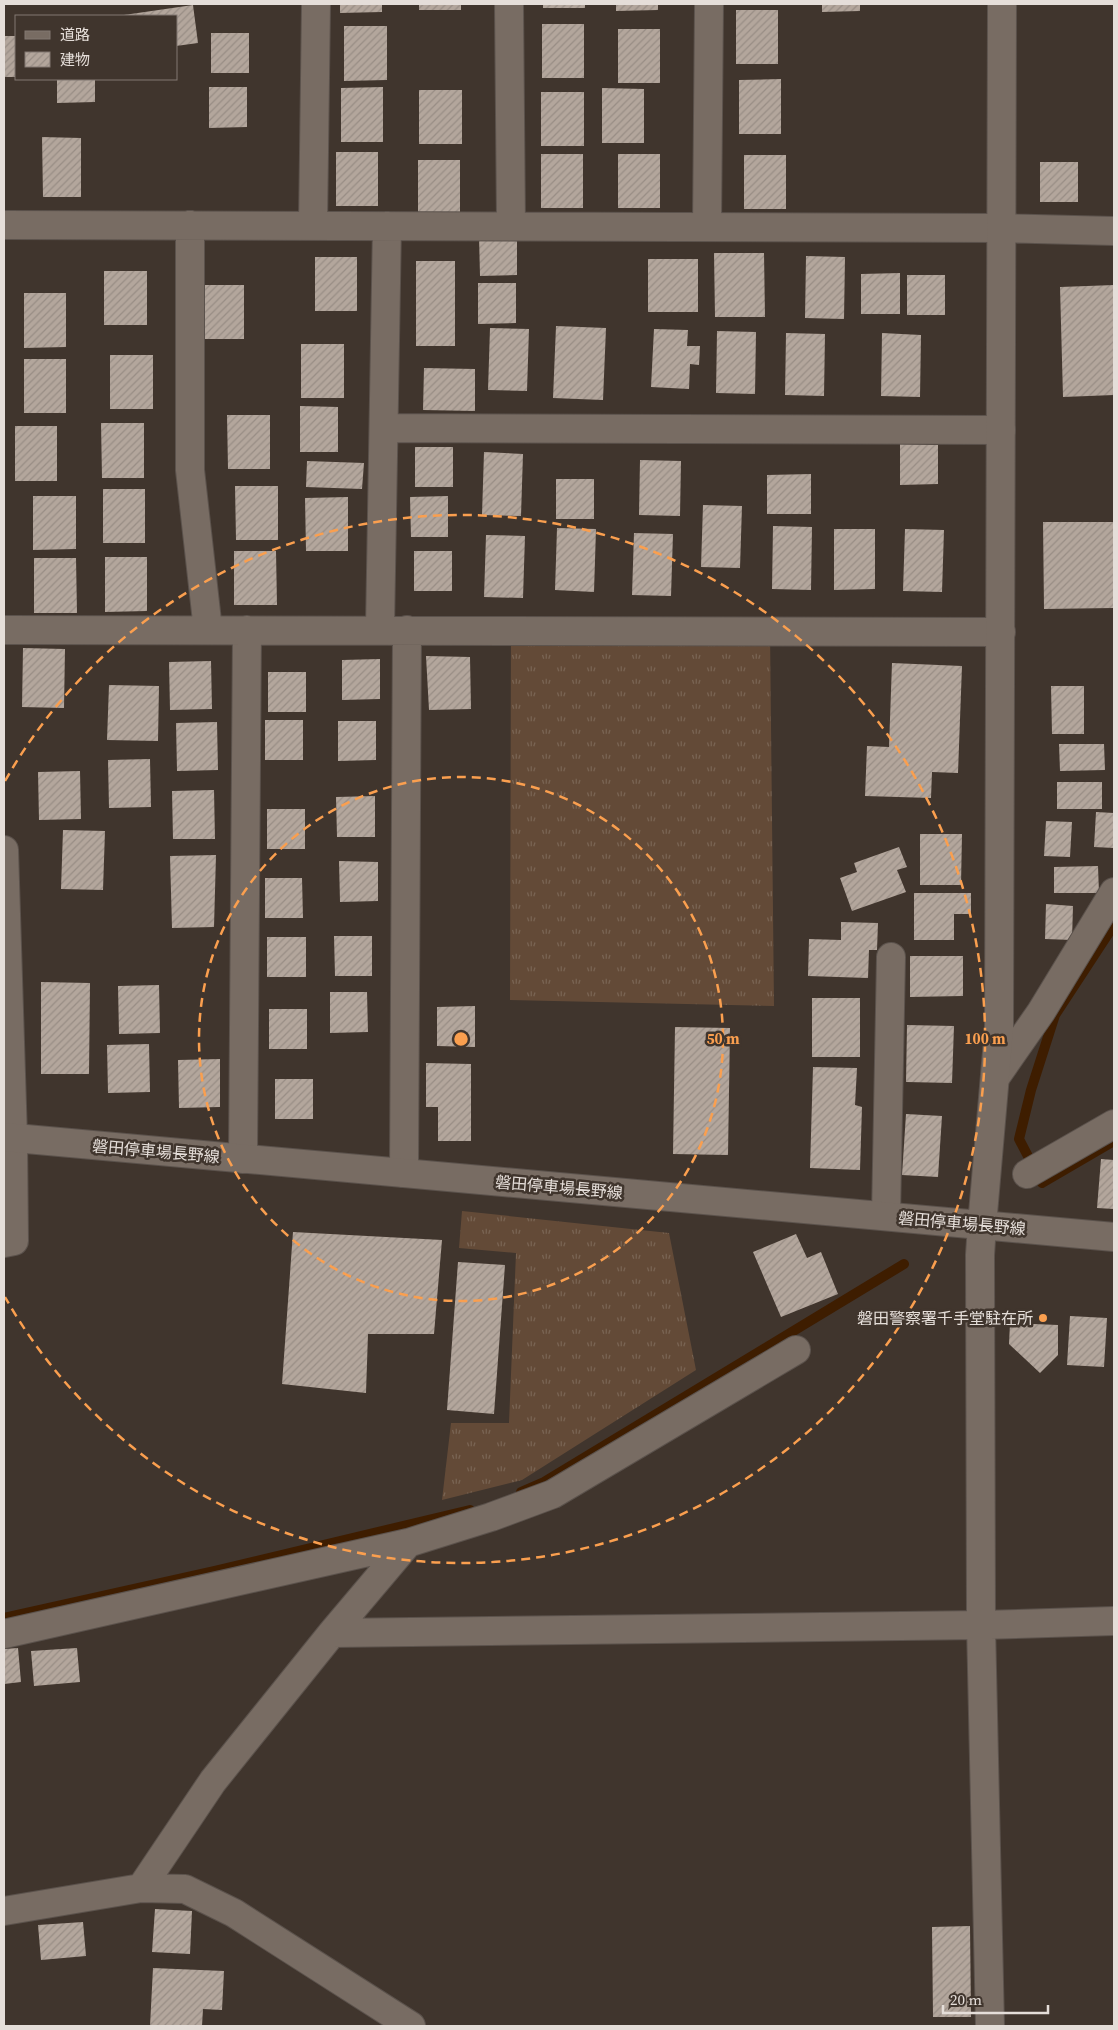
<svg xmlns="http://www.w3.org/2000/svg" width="1118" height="2030" viewBox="0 0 1118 2030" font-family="'Source Serif 4','Noto Sans JP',serif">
<defs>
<pattern id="grass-tufts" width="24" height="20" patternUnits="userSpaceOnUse" patternTransform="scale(1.25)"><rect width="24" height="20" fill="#634a37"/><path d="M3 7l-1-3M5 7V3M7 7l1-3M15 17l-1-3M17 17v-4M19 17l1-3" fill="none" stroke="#796453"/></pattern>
<pattern id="building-hatch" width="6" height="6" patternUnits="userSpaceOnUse" patternTransform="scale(1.25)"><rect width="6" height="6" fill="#b3a69c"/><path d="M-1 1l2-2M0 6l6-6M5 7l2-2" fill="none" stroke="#988d85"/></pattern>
</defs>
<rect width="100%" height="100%" fill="#40352d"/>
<path fill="url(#grass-tufts)" d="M 511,630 L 770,631 L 774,1006 L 510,1000 Z
M 462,1211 L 669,1233 L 696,1370 L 522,1480 L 442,1500 L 451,1423 L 509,1423 L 516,1253 L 459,1248 Z"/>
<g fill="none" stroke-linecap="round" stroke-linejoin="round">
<path stroke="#3e1d00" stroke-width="10" d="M 1114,925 L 1055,1015 L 1031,1090 L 1019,1139 L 1042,1183 L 1114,1141
M 521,1492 L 544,1482 L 904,1264
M 4,1618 L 215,1571 L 470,1510"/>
</g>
<path fill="url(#building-hatch)" d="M 340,4 L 382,4 L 382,12 L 340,13 Z
M 419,4 L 461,4 L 461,10 L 419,10 Z
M 543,4 L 585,4 L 585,8 L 543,8 Z
M 616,4 L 658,4 L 658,10 L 616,11 Z
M 822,4 L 860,4 L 860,11 L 822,12 Z
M 193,5 L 198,43 L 176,46 L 176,16 L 117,16 Z
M 736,10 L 778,10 L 778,64 L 736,64 Z
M 542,24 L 584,24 L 584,78 L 542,78 Z
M 344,26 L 387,26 L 387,80 L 344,81 Z
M 618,29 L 660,29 L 660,83 L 618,83 Z
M 211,33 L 249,33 L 249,73 L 211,73 Z
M 4,36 L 16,36 L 16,77 L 4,77 Z
M 57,79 L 95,79 L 95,102 L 57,103 Z
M 781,79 L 781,134 L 739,134 L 739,80 Z
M 209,87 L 247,87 L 247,127 L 209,128 Z
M 383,87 L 383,142 L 341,142 L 341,88 Z
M 602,88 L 644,89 L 644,143 L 602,143 Z
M 419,90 L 462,90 L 462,144 L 419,144 Z
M 541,92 L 584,92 L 584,146 L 541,146 Z
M 42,137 L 81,138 L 81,197 L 43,197 Z
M 336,152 L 378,152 L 378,206 L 336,206 Z
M 541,154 L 583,154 L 583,208 L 541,208 Z
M 618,154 L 660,154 L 660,208 L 618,208 Z
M 744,155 L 786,155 L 786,209 L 744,209 Z
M 418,160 L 460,160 L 460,214 L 418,214 Z
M 1040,162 L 1078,162 L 1078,202 L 1040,202 Z
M 517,235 L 517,275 L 480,276 L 479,236 Z
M 714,253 L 764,253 L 765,317 L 715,317 Z
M 806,256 L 845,257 L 844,319 L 805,318 Z
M 315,257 L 357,257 L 357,311 L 315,311 Z
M 648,259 L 698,259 L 698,312 L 648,312 Z
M 416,261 L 455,261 L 455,346 L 416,346 Z
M 104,271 L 147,271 L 147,325 L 104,325 Z
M 900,273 L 900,314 L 861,314 L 861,274 Z
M 907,275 L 945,275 L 945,315 L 907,315 Z
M 478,283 L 516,283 L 516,323 L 478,324 Z
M 202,285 L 244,285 L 244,339 L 202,339 Z
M 1114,285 L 1114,395 L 1063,397 L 1060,287 Z
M 24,293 L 66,293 L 66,347 L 24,348 Z
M 556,326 L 606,328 L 603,400 L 553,398 Z
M 490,328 L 529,329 L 527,391 L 488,390 Z
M 654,329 L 688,330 L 687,346 L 700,346 L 699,365 L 690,364 L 689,389 L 651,387 Z
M 717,331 L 756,332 L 755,394 L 716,393 Z
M 786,333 L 825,334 L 824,396 L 785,395 Z
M 882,333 L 921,335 L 920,397 L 881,396 Z
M 301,344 L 344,344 L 344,398 L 301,398 Z
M 110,355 L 153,355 L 153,409 L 110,409 Z
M 24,359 L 66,359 L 66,413 L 24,413 Z
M 424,368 L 475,369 L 475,411 L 423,410 Z
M 300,406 L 338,407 L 338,452 L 300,452 Z
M 227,415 L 270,415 L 270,469 L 228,469 Z
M 101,423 L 144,423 L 144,478 L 102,478 Z
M 15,426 L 57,426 L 57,481 L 15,481 Z
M 900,444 L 938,445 L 938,484 L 900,485 Z
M 415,447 L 453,447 L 453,487 L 415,487 Z
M 484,452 L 523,454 L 521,516 L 482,515 Z
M 640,460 L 681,461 L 680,516 L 639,515 Z
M 307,461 L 364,463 L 362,489 L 306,487 Z
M 811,474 L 811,514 L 767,514 L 767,475 Z
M 556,479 L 594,479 L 594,519 L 556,519 Z
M 235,486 L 278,486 L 278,540 L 236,540 Z
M 103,489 L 145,489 L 145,543 L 103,543 Z
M 33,496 L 76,496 L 76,549 L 33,550 Z
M 448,496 L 448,537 L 411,537 L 410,497 Z
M 348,497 L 348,551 L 306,551 L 305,498 Z
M 703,505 L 742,506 L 740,568 L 701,567 Z
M 1043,522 L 1114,522 L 1114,608 L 1044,609 Z
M 773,526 L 812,527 L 811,590 L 772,589 Z
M 557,528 L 596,529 L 594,592 L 555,590 Z
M 834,529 L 875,529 L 875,589 L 834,590 Z
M 905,529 L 944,530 L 942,592 L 903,591 Z
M 634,533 L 673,534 L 671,596 L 632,595 Z
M 486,535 L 525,536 L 523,598 L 484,597 Z
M 234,551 L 276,551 L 277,605 L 234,605 Z
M 414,551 L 452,551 L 452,591 L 414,591 Z
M 105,557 L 147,557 L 147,611 L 105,612 Z
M 34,558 L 76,558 L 77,613 L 34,613 Z
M 23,648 L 65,649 L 64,708 L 22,707 Z
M 426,656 L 470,657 L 471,709 L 429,710 Z
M 380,659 L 380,699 L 342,700 L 342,660 Z
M 211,661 L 212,709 L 170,710 L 169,662 Z
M 892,663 L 962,666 L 958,773 L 932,772 L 931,798 L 865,796 L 867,746 L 889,747 Z
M 268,672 L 306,672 L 306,712 L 268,712 Z
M 109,685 L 159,686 L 158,741 L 107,740 Z
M 1051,686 L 1084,686 L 1084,734 L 1052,734 Z
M 265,720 L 303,720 L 303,760 L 265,760 Z
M 338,721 L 376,721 L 376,760 L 338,761 Z
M 217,722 L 218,770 L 177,771 L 176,723 Z
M 1059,744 L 1104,744 L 1105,770 L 1060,771 Z
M 150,759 L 151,807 L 109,808 L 108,760 Z
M 80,771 L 81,819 L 39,820 L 38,772 Z
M 1057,782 L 1102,782 L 1102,809 L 1057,809 Z
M 214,790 L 215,839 L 173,839 L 172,791 Z
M 375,796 L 375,837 L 337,837 L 336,797 Z
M 267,809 L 305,809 L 305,849 L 267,849 Z
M 1096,812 L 1114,813 L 1114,848 L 1094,847 Z
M 1046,821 L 1072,822 L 1070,857 L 1044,856 Z
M 63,830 L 105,831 L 103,890 L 61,889 Z
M 920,834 L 962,834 L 961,885 L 920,885 Z
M 899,847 L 907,867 L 897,870 L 906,892 L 852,911 L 840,878 L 857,872 L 854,863 Z
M 216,855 L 214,927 L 172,928 L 170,856 Z
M 339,861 L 378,862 L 378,901 L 340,902 Z
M 1098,866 L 1099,893 L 1054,893 L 1054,867 Z
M 265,878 L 302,878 L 303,918 L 265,918 Z
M 914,893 L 971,893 L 971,914 L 954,914 L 954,940 L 914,940 Z
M 1046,904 L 1073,906 L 1072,940 L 1045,939 Z
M 841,922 L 878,923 L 877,950 L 869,950 L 868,978 L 808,976 L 809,939 L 841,940 Z
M 334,936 L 372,936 L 372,976 L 335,976 Z
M 267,937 L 306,937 L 306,977 L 267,977 Z
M 910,956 L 963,956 L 963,996 L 910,997 Z
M 41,982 L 90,983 L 89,1074 L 41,1074 Z
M 159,985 L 160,1033 L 119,1034 L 118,986 Z
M 330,992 L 367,992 L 368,1032 L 330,1033 Z
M 812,998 L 860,998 L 860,1057 L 812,1057 Z
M 475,1006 L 475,1047 L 437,1046 L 437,1007 Z
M 269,1009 L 307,1009 L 307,1049 L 269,1049 Z
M 907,1025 L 954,1026 L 952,1083 L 906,1082 Z
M 675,1027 L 730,1028 L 728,1155 L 673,1154 Z
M 149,1044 L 150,1092 L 108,1093 L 107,1045 Z
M 220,1059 L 220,1107 L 179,1108 L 178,1060 Z
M 426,1063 L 471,1064 L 471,1141 L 438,1141 L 438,1107 L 426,1107 Z
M 813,1067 L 857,1068 L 855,1105 L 862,1107 L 860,1170 L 810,1168 Z
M 275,1079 L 313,1079 L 313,1119 L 275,1119 Z
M 906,1114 L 942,1116 L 938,1177 L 902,1175 Z
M 1101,1159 L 1114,1160 L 1114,1209 L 1097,1208 Z
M 293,1232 L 442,1240 L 434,1334 L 368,1334 L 366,1393 L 282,1384 Z
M 796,1234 L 807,1258 L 821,1252 L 838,1294 L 781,1317 L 753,1252 Z
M 458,1262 L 505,1265 L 494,1414 L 447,1410 Z
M 1070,1316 L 1107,1318 L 1104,1367 L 1067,1365 Z
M 1010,1323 L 1058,1325 L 1058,1355 L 1040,1373 L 1009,1344 Z
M 18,1648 L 21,1682 L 4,1684 L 4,1649 Z
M 77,1648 L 80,1682 L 34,1686 L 31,1651 Z
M 155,1909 L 192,1911 L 190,1954 L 152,1952 Z
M 83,1922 L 86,1956 L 41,1960 L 38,1925 Z
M 970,1926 L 971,2017 L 933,2017 L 932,1927 Z
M 153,1968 L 224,1971 L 222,2010 L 203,2009 L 202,2026 L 150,2026 Z"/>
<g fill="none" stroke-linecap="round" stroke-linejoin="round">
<defs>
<path id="street" d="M 509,4 L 511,226
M 4,225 L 1001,228
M 190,225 L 190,470 L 208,630
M 313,226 L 316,4
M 707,227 L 709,4
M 384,428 L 1001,430
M 380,629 L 387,226
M 4,630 L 1001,632
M 4,850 L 13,1138 L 14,1241 L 4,1243
M 995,1078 L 1041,1012 L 1114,892
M 243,1159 L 247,630
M 404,1173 L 407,630
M 1027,1174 L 1114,1124
M 886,1216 L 891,957
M 982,1225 L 980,1255 L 981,1625 L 990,2026
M 332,1633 L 408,1543
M 4,1634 L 408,1543 L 491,1517 L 553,1494 L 796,1350
M 141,1888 L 213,1781 L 332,1633 L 981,1625 L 1114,1621
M 4,1911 L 141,1888 L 185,1889 L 234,1913 L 411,2026"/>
<path id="secondary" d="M 1001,228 L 1114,231
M 4,1137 L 1114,1237
M 982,1225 L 999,1029 L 1002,4"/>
</defs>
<use href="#street" stroke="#5b524c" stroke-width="30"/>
<use href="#secondary" stroke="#5b524c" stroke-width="30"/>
<use href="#street" stroke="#786c63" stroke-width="28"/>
<use href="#secondary" stroke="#786c63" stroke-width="28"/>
</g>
<g fill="none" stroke="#fa9f4f" stroke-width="2.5" stroke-dasharray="9 6">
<circle cx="461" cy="1039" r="262"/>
<path d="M5 781A524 524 0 1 1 5 1297"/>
</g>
<circle fill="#fa9f4f" stroke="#40352d" stroke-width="2" cx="1043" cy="1318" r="5"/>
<g text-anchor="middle" stroke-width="5" stroke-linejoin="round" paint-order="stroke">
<g font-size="16" fill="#e5ded9" stroke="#40352d">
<text transform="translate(156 1151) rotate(5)" y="6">磐田停車場長野線</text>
<text transform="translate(559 1187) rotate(5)" y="6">磐田停車場長野線</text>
<text transform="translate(962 1223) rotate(5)" y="6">磐田停車場長野線</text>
</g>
<g font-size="16" fill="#e5ded9" stroke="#40352d" text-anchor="end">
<text x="1033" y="1324">磐田警察署千手堂駐在所</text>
</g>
</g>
<circle cx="461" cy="1039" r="8" fill="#fa9f4f" stroke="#40352d" stroke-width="2.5"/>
<g font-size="15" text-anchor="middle" font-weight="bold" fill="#fa9f4f" stroke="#40352d" stroke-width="5" stroke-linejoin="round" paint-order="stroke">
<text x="723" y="1044">50 m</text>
<text x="985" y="1044">100 m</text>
</g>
<rect width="1118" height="2030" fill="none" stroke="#e5ded9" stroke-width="10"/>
<rect x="15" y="15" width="162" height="65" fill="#40352d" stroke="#827972"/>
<rect x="25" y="31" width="25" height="8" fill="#786c63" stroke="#827972"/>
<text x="60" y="40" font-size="15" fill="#e5ded9">道路</text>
<rect x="25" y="52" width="25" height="15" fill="url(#building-hatch)" stroke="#827972"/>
<text x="60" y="65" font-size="15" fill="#e5ded9">建物</text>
<path d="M943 2005v8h105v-8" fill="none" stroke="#e5ded9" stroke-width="2.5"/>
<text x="950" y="2005" font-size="15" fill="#e5ded9" stroke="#40352d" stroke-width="4" paint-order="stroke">20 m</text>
</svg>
